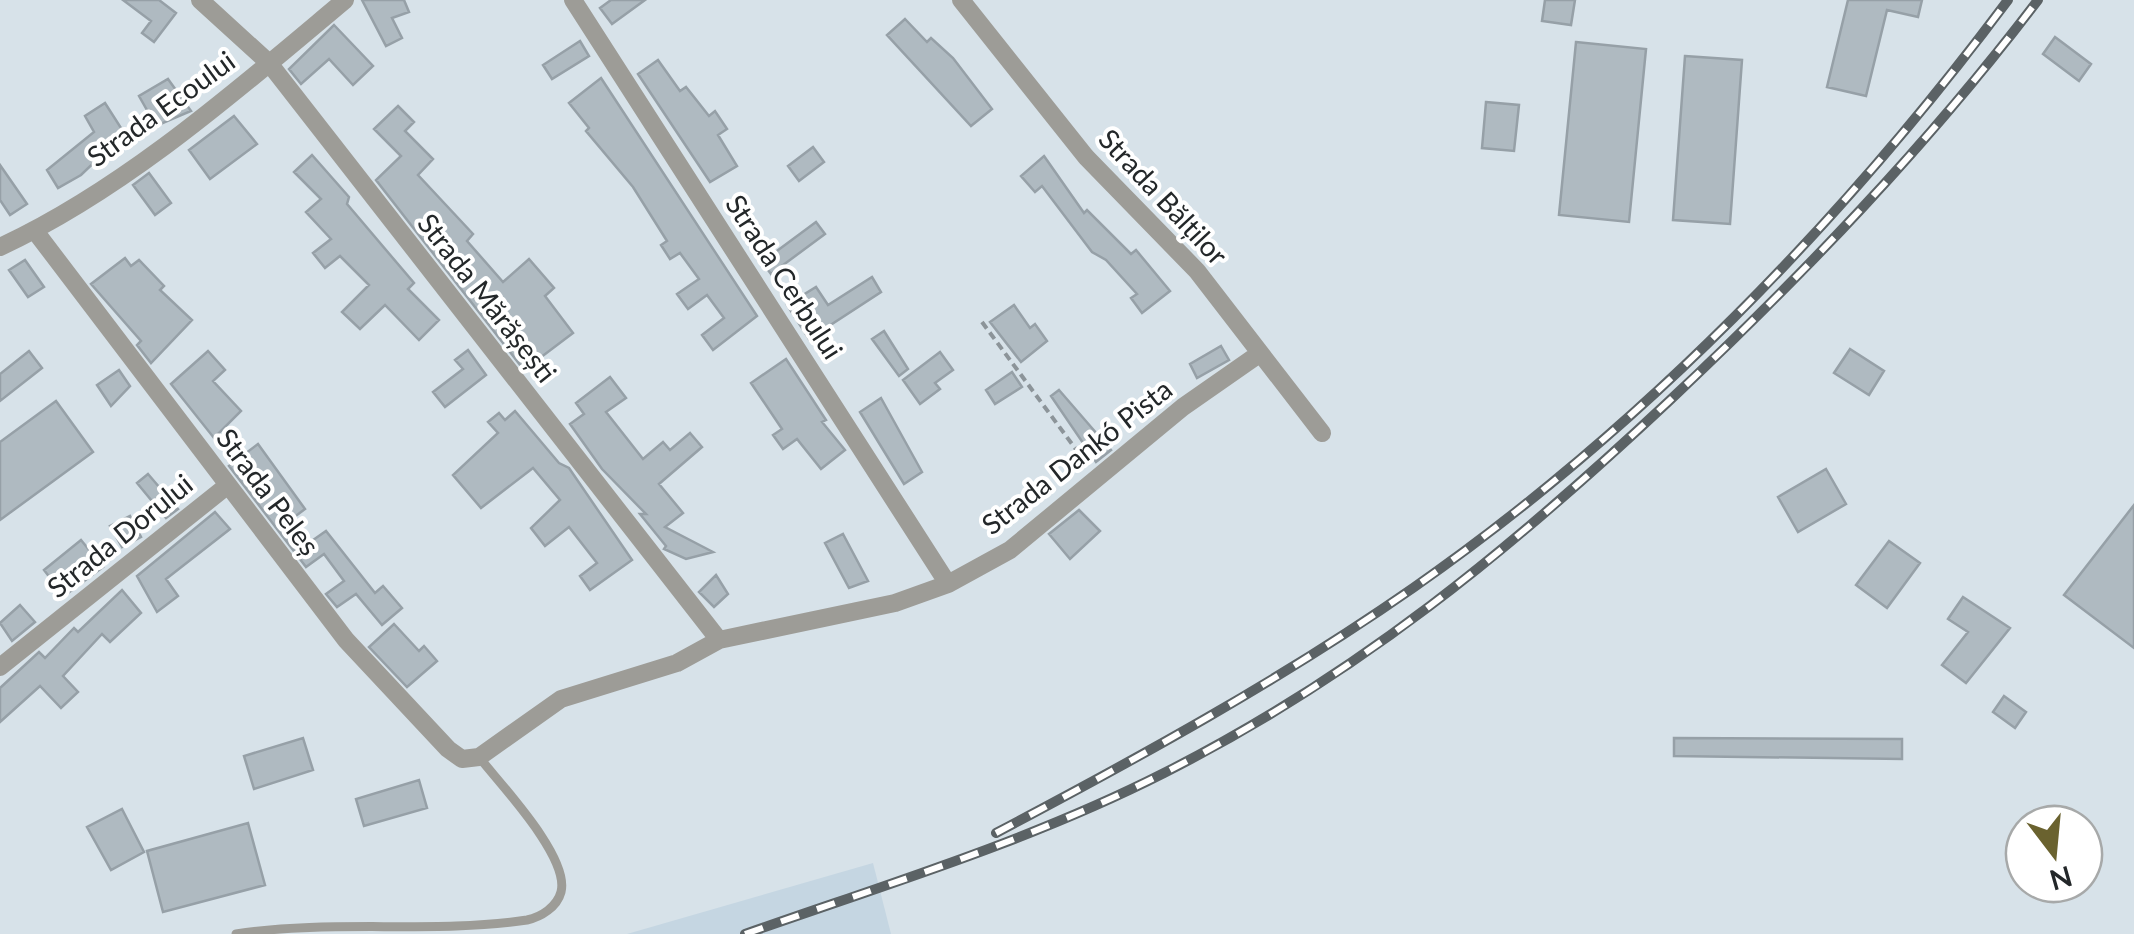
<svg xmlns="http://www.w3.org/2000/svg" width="2134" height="934" viewBox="0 0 2134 934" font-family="Lato,sans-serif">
<rect width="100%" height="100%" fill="#d7e2e9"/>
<path fill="#c5d6e2" d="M 873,863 L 891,934 L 627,934 Z"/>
<path fill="#afbac1" stroke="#96a0a7" stroke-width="2.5" d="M 123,0 L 159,0 L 176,13 L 154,42 L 142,33 L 151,21 Z
M 362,0 L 404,0 L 409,12 L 392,18 L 402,38 L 386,46 Z
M 611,0 L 645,0 L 612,24 L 600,8 Z
M 1545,0 L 1575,0 L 1571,25 L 1542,21 Z
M 1848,0 L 1922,0 L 1918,17 L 1887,10 L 1866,96 L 1827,87 Z
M 905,19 L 927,42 L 931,38 L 953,58 L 992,109 L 971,126 L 887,35 Z
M 334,25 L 373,66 L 353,85 L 329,59 L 301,84 L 289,69 Z
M 2055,37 L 2091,64 L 2079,81 L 2043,54 Z
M 580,41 L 589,56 L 552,79 L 543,65 Z
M 1576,42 L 1646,49 L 1629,222 L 1559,215 Z
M 1685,56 L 1742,60 L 1730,224 L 1673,220 Z
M 658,60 L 680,91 L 686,87 L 709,116 L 715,111 L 727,129 L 718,135 L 737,166 L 710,182 L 638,74 Z
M 601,78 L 757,316 L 713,350 L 702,335 L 724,318 L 707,295 L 688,309 L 677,294 L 699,279 L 680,253 L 670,259 L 661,245 L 667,241 L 633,187 L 586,131 L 589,128 L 569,103 Z
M 168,79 L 191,111 L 156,126 L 139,96 Z
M 1486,102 L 1519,105 L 1514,151 L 1482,148 Z
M 105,103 L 130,142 L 109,155 L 106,151 L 81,175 L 58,188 L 47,170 L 94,132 L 85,116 Z
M 398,106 L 414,122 L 405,131 L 433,159 L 418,175 L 473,234 L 467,241 L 503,282 L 529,259 L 554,288 L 545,296 L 573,333 L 524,370 L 376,180 L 401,156 L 374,129 Z
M 234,116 L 257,144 L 210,179 L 189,150 Z
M 813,147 L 824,162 L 799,181 L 788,166 Z
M 312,155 L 349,197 L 347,204 L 414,283 L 408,289 L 439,320 L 419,340 L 385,305 L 360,329 L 342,312 L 369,285 L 340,256 L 325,268 L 313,253 L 331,239 L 306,212 L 321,199 L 294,172 Z
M 1044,156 L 1084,213 L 1087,210 L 1131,254 L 1136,250 L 1170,291 L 1142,313 L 1131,298 L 1137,294 L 1106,260 L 1092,252 L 1042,186 L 1035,192 L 1021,176 Z
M 0,165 L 27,204 L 10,215 L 0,200 Z
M 149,173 L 171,203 L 155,215 L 133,185 Z
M 816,222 L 825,234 L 771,274 L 762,262 Z
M 125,258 L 131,266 L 139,260 L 164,286 L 160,290 L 192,320 L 151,363 L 137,345 L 141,341 L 91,284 Z
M 25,260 L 44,287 L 28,297 L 9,270 Z
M 872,277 L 881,292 L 809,339 L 787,305 L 816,287 L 828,305 Z
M 1014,305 L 1030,328 L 1035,324 L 1047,341 L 1021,362 L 990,322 Z
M 884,331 L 908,369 L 899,376 L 872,339 Z
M 1221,346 L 1229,360 L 1197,378 L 1190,364 Z
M 1850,349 L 1884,371 L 1869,395 L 1834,373 Z
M 468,350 L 486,375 L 445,407 L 433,392 L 463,369 L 455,360 Z
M 29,351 L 42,368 L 0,401 L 0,374 Z
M 208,351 L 225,370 L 213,381 L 241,411 L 214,438 L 171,384 Z
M 940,352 L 953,370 L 935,383 L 940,389 L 920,404 L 903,380 Z
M 786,359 L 826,420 L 822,422 L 845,450 L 821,469 L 797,439 L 783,449 L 773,435 L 782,429 L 751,383 Z
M 119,370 L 130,386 L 111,406 L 97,385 Z
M 1012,372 L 1022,387 L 995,404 L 986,390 Z
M 610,377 L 626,398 L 606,412 L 643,459 L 663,442 L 670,450 L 690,433 L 702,447 L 659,484 L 683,513 L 665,527 L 713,552 L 686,559 L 664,549 L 666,546 L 640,514 L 646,514 L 602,469 L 570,424 L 584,414 L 576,403 Z
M 1059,390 L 1111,450 L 1096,462 L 1051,396 Z
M 881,398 L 922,472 L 904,484 L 860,412 Z
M 56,401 L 93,452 L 0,520 L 0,442 Z
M 515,411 L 559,463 L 569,468 L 632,560 L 590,590 L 580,576 L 597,563 L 569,527 L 545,546 L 531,528 L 560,500 L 533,468 L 481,508 L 453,475 L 498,433 L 488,422 L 499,413 L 505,420 Z
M 258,444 L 305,509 L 289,521 L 306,545 L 326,531 L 375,593 L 383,586 L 402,608 L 382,625 L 356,594 L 337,607 L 326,594 L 344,581 L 324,554 L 306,567 L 229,466 Z
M 1826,469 L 1846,504 L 1798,532 L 1778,497 Z
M 148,474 L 178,509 L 166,518 L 137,483 Z
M 2134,505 L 2134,648 L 2064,595 Z
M 1079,510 L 1100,531 L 1070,559 L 1049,534 Z
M 215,512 L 230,529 L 166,579 L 178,596 L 157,612 L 137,576 Z
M 130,516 L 141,537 L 122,547 L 110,526 Z
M 843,534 L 868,581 L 849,588 L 825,543 Z
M 81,540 L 103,567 L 64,596 L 44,570 Z
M 1889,541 L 1920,563 L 1887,608 L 1856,585 Z
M 716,575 L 728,594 L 714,607 L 699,592 Z
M 122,590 L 141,613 L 110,642 L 102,634 L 63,676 L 78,692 L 61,708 L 40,686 L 0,722 L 0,688 L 39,652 L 45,658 L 74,628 L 78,632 Z
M 1963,597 L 2010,628 L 1966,683 L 1942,665 L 1968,632 L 1948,619 Z
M 20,605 L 35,622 L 12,641 L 0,623 Z
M 394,624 L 419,651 L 424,646 L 437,661 L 407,687 L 369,647 Z
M 2004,696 L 2026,712 L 2015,728 L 1993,712 Z
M 303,738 L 313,770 L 254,789 L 244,756 Z
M 1674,738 L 1902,739 L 1902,759 L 1674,756 Z
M 419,780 L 427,808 L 364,826 L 356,799 Z
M 122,809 L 144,852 L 111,870 L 87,827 Z
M 248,823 L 265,885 L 163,912 L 147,851 Z"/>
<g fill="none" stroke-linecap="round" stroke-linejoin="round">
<path stroke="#8c9499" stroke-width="4" stroke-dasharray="8 5" stroke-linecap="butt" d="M 982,322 L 1086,463"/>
<path stroke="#9d9c97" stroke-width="9" d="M 236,934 C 331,919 432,934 527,920 C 541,917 557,907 561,892 C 570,857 500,784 479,757"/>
<path stroke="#9d9c97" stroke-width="18" d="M 200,0 L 269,63 L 719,640
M 573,0 L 948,584
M 961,0 L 1086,157 L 1197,271 L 1322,433
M 35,231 L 346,640 L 448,749 L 462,759 L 479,757 L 561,699 L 677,663 L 719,640 L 895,603 L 948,584 L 1010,550 L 1183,407 L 1259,354
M 0,247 C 124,190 241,87 345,0
M 0,667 L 228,485"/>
<defs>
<path id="rail" d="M 996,833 C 1138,758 1281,680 1413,588 C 1640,430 1843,221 2008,0
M 745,934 C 887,884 1030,841 1164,773 C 1358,675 1511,549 1668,402 C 1802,276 1927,146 2038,0"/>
</defs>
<use href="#rail" stroke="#5b6265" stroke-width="10"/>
<use href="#rail" stroke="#fff" stroke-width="6" stroke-dasharray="19" stroke-linecap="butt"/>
</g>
<g text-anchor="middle" stroke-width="8" stroke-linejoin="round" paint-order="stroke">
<g font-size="28" fill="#232729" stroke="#fff">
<text transform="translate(161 109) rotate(-36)" y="10">Strada Ecoului</text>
<text transform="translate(1163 197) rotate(47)" y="10">Strada Bălților</text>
<text transform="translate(784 277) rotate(57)" y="10">Strada Cerbului</text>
<text transform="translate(487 298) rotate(52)" y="10">Strada Mărășești</text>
<text transform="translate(1077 457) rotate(-38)" y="10">Strada Dankó Pista</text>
<text transform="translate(268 492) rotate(53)" y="10">Strada Peleș</text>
<text transform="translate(120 536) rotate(-39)" y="10">Strada Dorului</text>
</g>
</g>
<g transform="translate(2054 854) rotate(164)"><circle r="48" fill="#ffffff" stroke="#a7a9a9" stroke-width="2.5"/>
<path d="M0-8L18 38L0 25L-18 38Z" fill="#6a622f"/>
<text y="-15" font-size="28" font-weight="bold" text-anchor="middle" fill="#232729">N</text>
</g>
</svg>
